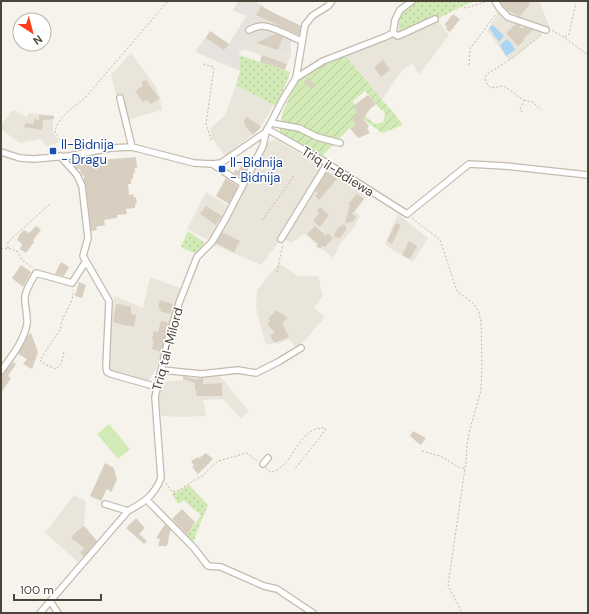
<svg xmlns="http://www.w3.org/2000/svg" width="589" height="614" viewBox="0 0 589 614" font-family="'DM Sans',sans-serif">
<defs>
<pattern id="grass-dots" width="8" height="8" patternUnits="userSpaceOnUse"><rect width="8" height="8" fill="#d2eab5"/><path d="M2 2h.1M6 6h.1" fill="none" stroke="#b6ca9c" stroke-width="1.8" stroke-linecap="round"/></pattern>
<pattern id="garden-furrows" width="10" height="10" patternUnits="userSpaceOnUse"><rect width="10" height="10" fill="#d2eab5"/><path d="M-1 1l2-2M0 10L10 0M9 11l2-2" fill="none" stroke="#b6ca9c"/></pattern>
</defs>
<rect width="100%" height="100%" fill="#f6f3ec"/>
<path fill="#eae5da" d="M 495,1 L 539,1 L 550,28 L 509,61 L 487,30 L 497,15 Z
M 437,19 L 449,35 L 419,75 L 413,63 L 402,70 L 382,100 L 345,55 L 395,36 L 397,40 Z
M 255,42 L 291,55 L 287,64 L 243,49 Z
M 131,53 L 156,87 L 160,98 L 162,110 L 123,121 L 111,75 Z
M 236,85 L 274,105 L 259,129 L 225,156 L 212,138 L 210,129 L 225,115 Z
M 13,110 L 27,117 L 29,113 L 53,115 L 53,132 L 59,142 L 47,146 L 40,139 L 20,143 L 1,129 L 1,125 Z
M 275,139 L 320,165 L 366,197 L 355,212 L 360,216 L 355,226 L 340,244 L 333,258 L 304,234 L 291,243 L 282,238 L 261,265 L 214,245 L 212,242 L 187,229 L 206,192 L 234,209 L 268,142 Z
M 398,214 L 428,238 L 413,262 L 385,245 Z
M 279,263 L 298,276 L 318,276 L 323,296 L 314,307 L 325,317 L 305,340 L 296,348 L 289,339 L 279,344 L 274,343 L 267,345 L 264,340 L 256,307 L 257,290 Z
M 150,277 L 183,289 L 156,369 L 147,383 L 111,374 L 106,367 L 114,296 L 143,308 Z
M 219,375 L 249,411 L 241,419 L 223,399 L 203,400 L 206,416 L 180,417 L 161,416 L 158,391 L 161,382 L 195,379 Z
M 74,495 L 86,501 L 84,526 L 98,542 L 78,562 L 45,533 Z"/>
<path fill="#e6e2dd" d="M 238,1 L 255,1 L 268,10 L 303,27 L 298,36 L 293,38 L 291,41 L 291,55 L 255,42 L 239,52 L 240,71 L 195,52 L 210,31 L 229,44 L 246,16 L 233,10 Z"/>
<path fill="url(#grass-dots)" d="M 416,1 L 475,1 L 463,6 L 437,19 L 399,34 L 398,16 Z
M 239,55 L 290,72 L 288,79 L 276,106 L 236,85 L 240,71 Z
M 188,231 L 206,244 L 196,254 L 181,247 Z
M 189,485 L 208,505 L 196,534 L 193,544 L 185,537 L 201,515 L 194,509 L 193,509 L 184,500 L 178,504 L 172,494 Z"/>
<path fill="#d2eab5" d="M 109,424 L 130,449 L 118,459 L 97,434 Z"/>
<path fill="url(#garden-furrows)" d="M 345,55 L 382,100 L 393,112 L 403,125 L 382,133 L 363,119 L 365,116 L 375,124 L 383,122 L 385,115 L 384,111 L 381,110 L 365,91 L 353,101 L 358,113 L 352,119 L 356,125 L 350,128 L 322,156 L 280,133 L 280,126 L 283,112 L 296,82 L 300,78 L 328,62 Z"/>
<path fill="#a9d4f2" d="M 493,25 L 504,36 L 499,42 L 489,28 Z
M 507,39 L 511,43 L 515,50 L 506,56 L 500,45 Z"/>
<path fill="#d8cfc1" d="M 500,1 L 528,1 L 530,4 L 520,16 L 517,15 L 514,13 L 508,11 L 503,6 Z
M 261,6 L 272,12 L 301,26 L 299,35 L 256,15 Z
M 453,14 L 460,19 L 450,32 L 446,29 L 447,27 L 444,25 Z
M 516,24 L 519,25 L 522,29 L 524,27 L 533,30 L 523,39 L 524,41 L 518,46 L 506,33 Z
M 210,31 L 229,44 L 224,50 L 206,38 Z
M 275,34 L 283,37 L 278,50 L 256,43 Z
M 262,55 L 287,64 L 285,70 L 260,62 Z
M 383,60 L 390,70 L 381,77 L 374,67 Z
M 308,78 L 315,85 L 311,89 L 304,82 Z
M 146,80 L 152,89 L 160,98 L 151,104 L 147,100 L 143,102 L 135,91 L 143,86 L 141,82 Z
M 368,95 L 376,104 L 370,109 L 363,119 L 369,126 L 367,129 L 370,133 L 358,138 L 353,132 L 350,128 L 356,125 L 352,119 L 358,113 L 353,106 Z
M 39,115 L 54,116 L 54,119 L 43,120 L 42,130 L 24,127 L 26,123 L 34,124 L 34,119 L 39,120 Z
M 246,117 L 261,126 L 259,129 L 253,135 L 245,126 L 244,121 Z
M 136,157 L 137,168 L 135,168 L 135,173 L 133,173 L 133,179 L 131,179 L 131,184 L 128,184 L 129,195 L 133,194 L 134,198 L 136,197 L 137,203 L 135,204 L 135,208 L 126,209 L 127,214 L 117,215 L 117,218 L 104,220 L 105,225 L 96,227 L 97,230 L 91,231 L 86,186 L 84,181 L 84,175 L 82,176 L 80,169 L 78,169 L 75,167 L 75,162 Z
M 244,161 L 249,164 L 242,178 L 234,173 L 235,170 L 238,171 Z
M 327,172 L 337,179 L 319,200 L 315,196 L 318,193 L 315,191 Z
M 226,178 L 238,186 L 229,204 L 216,196 Z
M 357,194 L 364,199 L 352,214 L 356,216 L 354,221 L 345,223 L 350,205 L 348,204 Z
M 206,206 L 222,216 L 216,225 L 200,214 Z
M 320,207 L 329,215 L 320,227 L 313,221 L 319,213 L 317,211 Z
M 396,223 L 401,225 L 392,244 L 387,241 Z
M 344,224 L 346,227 L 346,230 L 341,237 L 339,238 L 334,237 L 335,232 L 339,227 Z
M 36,226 L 41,230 L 33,240 L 34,242 L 26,253 L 20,249 L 22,244 L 17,240 L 20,234 L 24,230 L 29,233 Z
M 315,226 L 326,236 L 328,233 L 333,238 L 325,247 L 322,246 L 320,249 L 316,246 L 318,244 L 307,234 Z
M 222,232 L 240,241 L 234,252 L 216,243 Z
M 409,241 L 417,246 L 410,259 L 402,255 Z
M 61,262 L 69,267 L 64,276 L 55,274 Z
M 21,265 L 31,272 L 23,287 L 12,278 Z
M 79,282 L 86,285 L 82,298 L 75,296 Z
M 160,300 L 173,304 L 170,314 L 160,311 L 161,309 L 158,308 Z
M 116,304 L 125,305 L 125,306 L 131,307 L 131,314 L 136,315 L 134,327 L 127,325 L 127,326 L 113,322 Z
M 276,310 L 288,318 L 282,323 L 289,337 L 274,343 L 270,335 L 275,333 L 267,324 L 270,321 L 268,319 Z
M 161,321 L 169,323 L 161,352 L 152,349 L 154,341 L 152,340 L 154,331 L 158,332 Z
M 31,333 L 38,352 L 32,369 L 23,364 L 27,359 L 18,354 L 28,335 Z
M 13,362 L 16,364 L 8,376 L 11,378 L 1,393 L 1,375 L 4,373 Z
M 183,376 L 195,379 L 203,378 L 203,384 L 222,383 L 222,396 L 196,396 L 197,391 L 195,391 L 195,383 L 183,379 Z
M 413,431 L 426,438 L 421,445 L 418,443 L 410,436 Z
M 206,453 L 213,459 L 198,474 L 192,467 L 194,466 L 191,461 L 198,457 L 199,458 Z
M 105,463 L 114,468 L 117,480 L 111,492 L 107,489 L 101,501 L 90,496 Z
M 182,509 L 195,522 L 187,535 L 172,519 Z
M 136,518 L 145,528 L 139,534 L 147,541 L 144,544 L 126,528 Z
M 165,524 L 171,530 L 170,532 L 167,546 L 158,546 L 160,539 L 156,538 Z
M 84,526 L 97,541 L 84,556 L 80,553 L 84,548 L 71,538 L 77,531 Z"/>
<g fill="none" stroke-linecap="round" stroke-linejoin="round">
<defs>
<path id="minor" d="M 495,1 L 500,9 L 508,17 L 546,30
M 249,30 C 253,28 257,26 262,26 C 273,26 291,37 302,41
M 393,33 L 398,36 L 435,19
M 296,78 L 305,25 L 312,16 L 328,6 L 332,1
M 120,98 L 132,147
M 271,123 L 299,128 L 317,137 L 340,143
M 267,129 L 322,160 L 407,214 L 469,164 L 505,166 L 588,175
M 1,152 L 20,158 L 34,159 L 69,156 L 111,148 L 132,147 L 194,163 L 212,164 L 221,163 L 266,132 L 283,99 L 296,78 L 323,61 L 385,37 L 393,33 L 395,20 L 400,10 L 412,1
M 60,156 L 77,175 L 82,186 L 88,238 L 83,256 L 109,301 L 106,367 L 107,372 L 111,374 L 157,387
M 212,164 L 243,184
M 281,239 L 327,164
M 162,370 L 201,374 L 238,370 L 256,373 L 278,362 L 301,348
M 1,371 C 11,357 24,341 27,324 C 28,315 24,304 25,296 C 27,287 32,280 36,273 L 72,283 L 86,261
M 263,464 L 268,458
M 147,500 L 194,548 L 208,566 L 221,567 L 264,586 L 277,589 L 313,613
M 105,504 L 128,511
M 50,601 L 58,613
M 40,613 L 128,511 C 144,502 154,496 161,478 L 155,397 L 168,340 L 179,303 L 197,257 L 212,242 L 226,218 L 263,146 L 266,132"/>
</defs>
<use href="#minor" stroke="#c2bbae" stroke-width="8"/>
<path stroke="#c4b79f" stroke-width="1" stroke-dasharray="2 2" stroke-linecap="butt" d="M 464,8 L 473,6 L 488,1
M 552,30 L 565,38 L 588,55
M 541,35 L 514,57 L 487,74 C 483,79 486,83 490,87 C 495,89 499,86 504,86 L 523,100 L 533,102 L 541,110
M 565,37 L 569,34 L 576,3
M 203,64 L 214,67 L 206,124 L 212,142
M 469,65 L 470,49 L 496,14
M 522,112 L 520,109 L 524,101
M 66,150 L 55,132 C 57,118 73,107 84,99 L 168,1
M 412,218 L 440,240 L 457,291 L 474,304 L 479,312 L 481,322 L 482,366 L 481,390 L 470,429 L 467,444 L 466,462 L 448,585 L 462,613
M 262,220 L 288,185 L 294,175
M 8,248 L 8,242 L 51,203
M 1,249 L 8,248 L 17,251 L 22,260 L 33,268
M 277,272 L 283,244
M 64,352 L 61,364 L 56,369 L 44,364 L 40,360 L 51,343 L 60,330 L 63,318 L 72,300 L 73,294 L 73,290
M 422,451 L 440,456 L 460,468 L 465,468
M 266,468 L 270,472 C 294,469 297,426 325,428 L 326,429 L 324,432 L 294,470
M 166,483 L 172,492 L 177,491 L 202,476 L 218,461 L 247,453 L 257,461"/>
<use href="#minor" stroke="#fff" stroke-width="5.5"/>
</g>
<g fill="#1a4fb4" stroke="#fff" stroke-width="1.5">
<rect x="49" y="147" width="8" height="8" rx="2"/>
<rect x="218" y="165" width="8" height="8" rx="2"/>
</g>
<g text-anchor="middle" stroke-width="3" stroke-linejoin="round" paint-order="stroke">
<g font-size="13" fill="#164399" stroke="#fff" text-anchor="start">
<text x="61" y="149">Il-Bidnija<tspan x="61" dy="15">- Dragu</tspan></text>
<text x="230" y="167">Il-Bidnija<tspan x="230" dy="15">- Bidnija</tspan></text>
</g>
<g font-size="13" fill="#4b4439" stroke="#fff">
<text transform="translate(338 171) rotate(32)" y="5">Triq il-Bdiewa</text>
<text transform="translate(167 349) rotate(-75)" y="5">Triq tal-Milord</text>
</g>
</g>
<rect width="589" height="614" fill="none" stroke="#4b4439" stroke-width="4"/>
<g transform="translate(32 32) rotate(144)"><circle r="19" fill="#ffffff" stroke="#b7b4b0"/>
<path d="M0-3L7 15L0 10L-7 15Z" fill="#fc3f1d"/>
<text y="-6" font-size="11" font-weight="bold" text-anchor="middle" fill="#4b4439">N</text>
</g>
<path d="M14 594v6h87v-6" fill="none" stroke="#4b4439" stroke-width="2"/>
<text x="20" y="594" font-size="12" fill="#4b4439" stroke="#ffffff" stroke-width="3" paint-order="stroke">100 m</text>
</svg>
